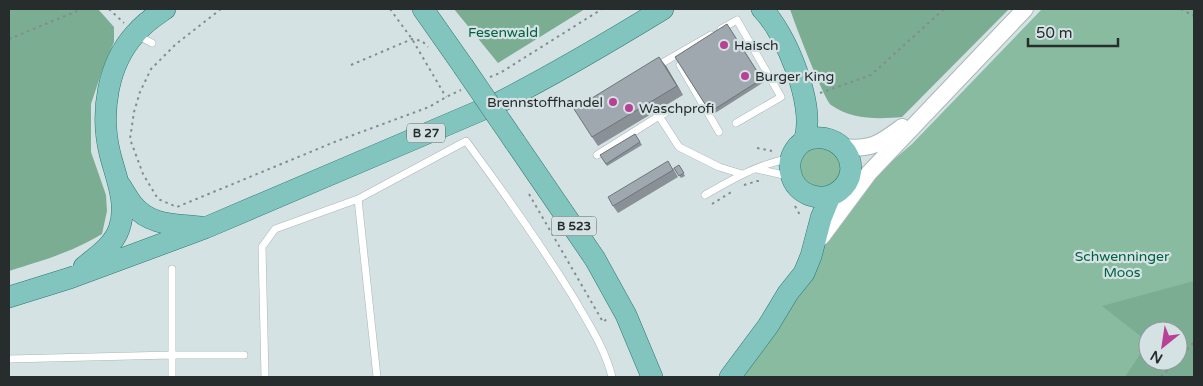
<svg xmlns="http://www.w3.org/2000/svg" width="1203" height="386" viewBox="0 0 1203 386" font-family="'Varela Round',sans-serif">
<rect width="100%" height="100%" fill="#d5e2e4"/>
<path fill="#88bb9f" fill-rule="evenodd" d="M 1042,9 L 1194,9 L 1194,377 L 740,377 L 822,246 L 864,185 L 912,144 ZM 1148,331 L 1178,331 L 1178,361 L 1148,361 Z
M 820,145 L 839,154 L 841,176 L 825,189 L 804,183 L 798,162 L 806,150 Z"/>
<path fill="#7aad92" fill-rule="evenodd" d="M 9,9 L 98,9 L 114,27 L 114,42 L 103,68 L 91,104 L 91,152 L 106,195 L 107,211 L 102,234 C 70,253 44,260 9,271 Z
M 454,9 L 585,9 L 498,63 Z
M 790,9 L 1009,9 L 902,117 C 878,119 852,120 831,105 C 824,99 794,22 790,9 Z
M 1194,281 L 1194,377 L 1125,377 L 1148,342 L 1102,306 ZM 1148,331 L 1178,331 L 1178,361 L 1148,361 Z"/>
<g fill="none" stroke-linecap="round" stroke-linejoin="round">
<defs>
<path id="service" d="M 721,29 L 737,20 L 781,97 L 736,123
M 137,35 L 152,43
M 664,62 L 711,35
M 680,65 L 719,132
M 665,113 L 659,116 L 679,147 L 719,167 L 742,174
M 597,155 L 659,116
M 757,169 L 788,176
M 705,195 C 731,180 758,164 788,159
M 358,199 L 377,377
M 9,359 L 172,355 L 244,355
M 172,377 L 172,269
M 265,377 L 262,247 L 275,229 L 358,199 L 466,141 C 503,191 539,242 572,295 C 587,321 605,348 612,377"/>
<path id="tertiary" d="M 842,147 C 872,150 879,144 902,127
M 817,241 L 823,235 L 869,173 L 1025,9"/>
<path id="primary" d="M 423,9 L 463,66
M 762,9 C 786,33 815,104 805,138 C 804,142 801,143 798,146 C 791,154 788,164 791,174 C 795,195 822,204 839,191 C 867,169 841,126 804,141
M 515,142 L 595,259 L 626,315 L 652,377
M 120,185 C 124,191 128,199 133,205 C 150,226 176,224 200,227
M 84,267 C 97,256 113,246 119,229 C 128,204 116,178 110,154 C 100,114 107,64 136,33 C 144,23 155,16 165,9
M 9,297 L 70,278 L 205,228 L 498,103 C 555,74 609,42 663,9
M 730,377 L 768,326 L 788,293 L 804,273 L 811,256 L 821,218 L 830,196"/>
</defs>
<use href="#service" stroke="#aab6b8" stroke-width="8"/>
<use href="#tertiary" stroke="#aab6b8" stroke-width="18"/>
<use href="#primary" stroke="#2c7771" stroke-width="22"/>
<path stroke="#838c8e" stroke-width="2" stroke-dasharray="2.5 4" stroke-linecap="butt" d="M 109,9 L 124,23
M 221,9 L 176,44 L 151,69 L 140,92 L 134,112 L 130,139 L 143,174 L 158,199 L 177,207 L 337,141 L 429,107 L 446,97 L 461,90
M 390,9 L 412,39 L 446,97
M 1181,9 L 1194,16
M 9,39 L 82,9
M 351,65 L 412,39 L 422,41 L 428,47
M 490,77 L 500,73 L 602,9
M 820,93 L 871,75 L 944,9
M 757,148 L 772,151
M 744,185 L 757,181 L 763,181
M 529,194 L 603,322 L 608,318
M 712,204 L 733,191
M 795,206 L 800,215
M 1178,359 L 1194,342
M 1161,377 L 1176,361"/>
<use href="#service" stroke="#fff" stroke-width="7"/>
<use href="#tertiary" stroke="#fff" stroke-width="16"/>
<use href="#primary" stroke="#82c5bf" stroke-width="21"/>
<defs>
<path id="primary-bridge" d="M 463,66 L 515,142"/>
</defs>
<use href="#primary-bridge" stroke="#2c7771" stroke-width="22" stroke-linecap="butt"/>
<use href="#primary-bridge" stroke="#82c5bf" stroke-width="21"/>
</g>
<path fill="#899096" d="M 727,24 L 764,82 L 712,115 L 675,57 Z
M 666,66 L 683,95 L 598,146 L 592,137 Z
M 635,134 L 642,145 L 607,166 L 600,155 Z
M 679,165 L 685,176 L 681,178 L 674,168 Z
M 673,168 L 678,177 L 618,213 L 613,206 Z"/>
<path fill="#6f767a" d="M 659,57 L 666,66 L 683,95 L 677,86 Z"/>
<path fill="#9fa8af" stroke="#6f767a" d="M 727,24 L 762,79 L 710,112 L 675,57 Z
M 659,57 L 677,86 L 592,137 L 574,109 Z
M 635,134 L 640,142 L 606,164 L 600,155 Z
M 668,161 L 673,170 L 613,206 L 608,197 Z
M 679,165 L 684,173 L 679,176 L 674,168 Z"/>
<g fill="#b84196" stroke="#d5e2e4" stroke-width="2">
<circle cx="724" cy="45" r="5"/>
<circle cx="745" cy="76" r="5"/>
<circle cx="613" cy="102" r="5"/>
<circle cx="629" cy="108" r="5"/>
</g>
<g text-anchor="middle" stroke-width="4.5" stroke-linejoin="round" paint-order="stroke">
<g fill="#d5e2e4" stroke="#5b6364" stroke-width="1">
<rect x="407" y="123.5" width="38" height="19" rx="4"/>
<rect x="551.5" y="216.5" width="45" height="19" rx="4"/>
</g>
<g font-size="12" font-weight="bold" fill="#272c2d">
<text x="426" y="137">B 27</text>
<text x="574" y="230">B 523</text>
</g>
<g font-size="14" fill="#026240" stroke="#d5e2e4">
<text x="503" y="37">Fesenwald</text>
<text x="1122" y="261">Schwenninger<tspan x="1122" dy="16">Moos</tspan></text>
</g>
<g font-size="14" fill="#272c2d" stroke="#d5e2e4" text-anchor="start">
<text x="734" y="50">Haisch</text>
<text x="755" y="81">Burger King</text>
<text x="603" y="107" text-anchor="end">Brennstoffhandel</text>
<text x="639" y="113">Waschprofi</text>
</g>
</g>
<rect width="1203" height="386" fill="none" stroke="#272c2d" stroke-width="20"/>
<g transform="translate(1163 346) rotate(210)"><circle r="24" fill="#d5e2e4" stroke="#8f999b"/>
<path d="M0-4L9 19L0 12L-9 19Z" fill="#b84196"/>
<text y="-8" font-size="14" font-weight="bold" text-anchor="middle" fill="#272c2d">N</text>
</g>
<path d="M1028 38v8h90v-8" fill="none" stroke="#272c2d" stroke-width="2.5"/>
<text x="1036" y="38" font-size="15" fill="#272c2d" stroke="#d5e2e4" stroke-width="4" paint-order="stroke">50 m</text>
</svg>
